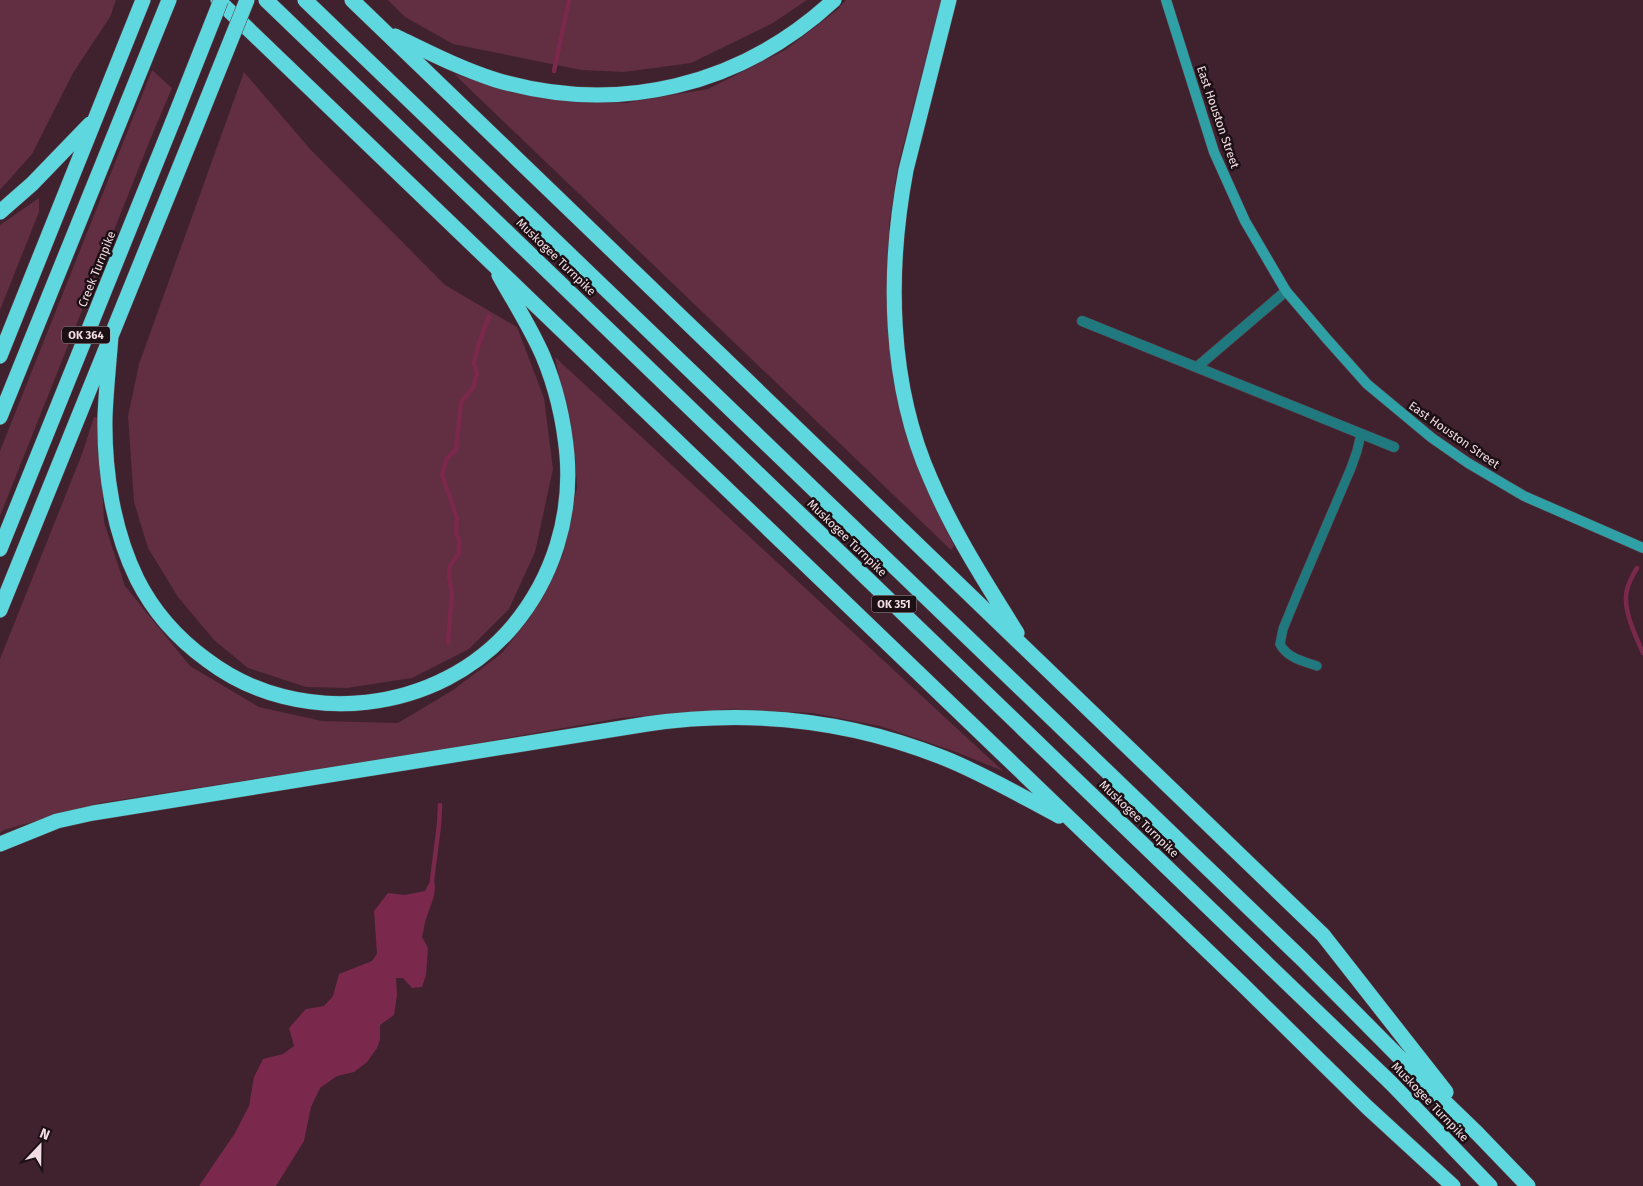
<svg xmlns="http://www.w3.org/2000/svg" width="1643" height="1186" viewBox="0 0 1643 1186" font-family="'Fira Sans',sans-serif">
<rect width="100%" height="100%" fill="#3f222d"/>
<path fill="#612e42" d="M 0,0 L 116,0 L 110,17 L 73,73 L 32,154 L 0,190 Z
M 388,0 L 807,0 L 773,23 L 691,63 L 624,72 L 581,70 L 453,44 L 405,17 Z
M 846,0 L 941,0 L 898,166 L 889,225 L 889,335 L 898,400 L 917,464 L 954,546 L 951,550 L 454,74 L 513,93 L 568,101 L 625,103 L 708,89 L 785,50 L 837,10 Z
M 152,70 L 172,88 L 150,140 L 0,516 L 0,451 Z
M 244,72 L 311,150 L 445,285 L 517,327 L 544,398 L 553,469 L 535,552 L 509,609 L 469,649 L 412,678 L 347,688 L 306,687 L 248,668 L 214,640 L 178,597 L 148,548 L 134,502 L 128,416 L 139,364 Z
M 39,198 L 39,212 L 0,310 L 0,225 Z
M 555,357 L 1003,771 L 956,752 L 880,726 L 812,713 L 731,709 L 621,718 L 416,754 L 100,803 L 4,830 L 0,833 L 0,659 L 82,454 L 94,417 L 99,418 L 104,522 L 125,586 L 190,666 L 259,707 L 322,721 L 398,723 L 453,690 L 502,653 L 531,616 L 563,555 L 577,487 L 575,456 Z"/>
<path fill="#7a294d" d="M 433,876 C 438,891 432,902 427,916 C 424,923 424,930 422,937 L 428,948 L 426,975 L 422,987 L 412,988 L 403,978 L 396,978 L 397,995 L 394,1015 L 380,1025 L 380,1040 L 377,1048 L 367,1062 L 354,1072 L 337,1076 L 320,1088 L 311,1107 L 304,1141 L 276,1186 L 199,1186 L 235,1133 L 249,1106 L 254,1077 L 263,1059 L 283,1054 L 294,1046 L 289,1028 L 306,1009 L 324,1006 L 333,996 L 339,974 L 372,961 L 377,954 L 374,911 L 388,893 L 405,895 L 425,891 Z"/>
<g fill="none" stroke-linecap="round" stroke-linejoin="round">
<path stroke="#7a294d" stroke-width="4.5" d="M 554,71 L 569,0
M 1637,568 C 1632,576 1626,586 1626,597 C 1625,614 1636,637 1643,653
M 448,642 L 452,593 L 449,575 L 450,566 L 459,553 L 459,540 L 456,533 L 457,518 L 442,475 L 447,458 L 456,450 L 461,402 L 473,388 L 477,374 L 474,363 L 478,346 L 489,316
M 432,880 L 439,825 L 440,805"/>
<defs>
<path id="lane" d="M 1317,666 C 1303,661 1287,658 1280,644 L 1283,629 L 1299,590 L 1351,468 L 1357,451 L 1361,434"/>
<path id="street" d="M 1082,321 L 1394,447
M 1197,367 L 1286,291"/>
<path id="secondary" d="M 1166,0 L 1214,152 L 1245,221 L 1286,291 L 1326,338 L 1367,384 L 1432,438 L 1468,463 L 1524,496 L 1643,548"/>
<path id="highway" d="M 218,0 L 1241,983 L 1367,1107 L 1453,1186
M 266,0 L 1392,1084 L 1490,1186
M 305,0 L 1302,959 L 1415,1073 L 1477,1133 L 1528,1186
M 352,0 L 1323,935 L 1446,1092
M 949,0 L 906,170 C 887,271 888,384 931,480 C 954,534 986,583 1017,633
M 395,36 C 428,52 461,69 496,80 C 618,116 741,86 834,0
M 0,212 L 32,184 L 90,124
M 111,336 C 109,363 106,390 105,417 C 104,471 113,530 137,579 C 153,611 178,639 207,660 C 299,730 439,714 513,626 C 553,578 572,517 567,455 C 564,422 556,387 543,356 C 531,328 514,302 499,275
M 0,356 L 143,0
M 0,417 L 169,0
M 0,549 L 173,121
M 0,610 L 195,129
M 0,844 L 57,821 L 93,813 L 647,724 C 750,709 847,719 944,758 C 984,774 1021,796 1059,816"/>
</defs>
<use href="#lane" stroke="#5b404a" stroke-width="10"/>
<use href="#street" stroke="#5b404a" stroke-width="11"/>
<use href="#secondary" stroke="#5b404a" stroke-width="11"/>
<use href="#highway" stroke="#5b404a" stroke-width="16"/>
<use href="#lane" stroke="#20797e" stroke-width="9"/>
<use href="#street" stroke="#20797e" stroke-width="10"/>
<use href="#secondary" stroke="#30a0a7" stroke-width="10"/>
<use href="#highway" stroke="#5fd7df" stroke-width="15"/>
<defs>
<path id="highway-bridge" d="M 173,121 L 221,0
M 195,129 L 247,0"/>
</defs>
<use href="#highway-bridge" stroke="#5b404a" stroke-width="16" stroke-linecap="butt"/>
<use href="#highway-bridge" stroke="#5fd7df" stroke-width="15"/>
</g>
<g text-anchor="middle" stroke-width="5" stroke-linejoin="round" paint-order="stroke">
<g fill="#1d1015" stroke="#b1a0a5" stroke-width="1">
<rect x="62" y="326.5" width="48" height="17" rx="4"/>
<rect x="871.5" y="595.5" width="45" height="17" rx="4"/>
</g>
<g font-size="11" font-weight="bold" fill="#f1dde3">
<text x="86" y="339">OK 364</text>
<text x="894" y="608">OK 351</text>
</g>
<g font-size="12" fill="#f1dde3" stroke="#1d1015">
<text transform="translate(1218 117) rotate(71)" y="4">East Houston Street</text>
<text transform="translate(556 257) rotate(44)" y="4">Muskogee Turnpike</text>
<text transform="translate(97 269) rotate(-68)" y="4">Creek Turnpike</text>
<text transform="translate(1454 435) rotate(35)" y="4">East Houston Street</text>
<text transform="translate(847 538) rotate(44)" y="4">Muskogee Turnpike</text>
<text transform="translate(1139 819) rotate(44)" y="4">Muskogee Turnpike</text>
<text transform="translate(1430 1102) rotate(46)" y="4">Muskogee Turnpike</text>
</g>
</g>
<g transform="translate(40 1146) rotate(22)" stroke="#1d1015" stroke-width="4" paint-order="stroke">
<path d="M0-4L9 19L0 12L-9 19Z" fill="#f1dde3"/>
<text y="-8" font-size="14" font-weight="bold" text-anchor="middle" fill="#f1dde3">N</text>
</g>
</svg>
